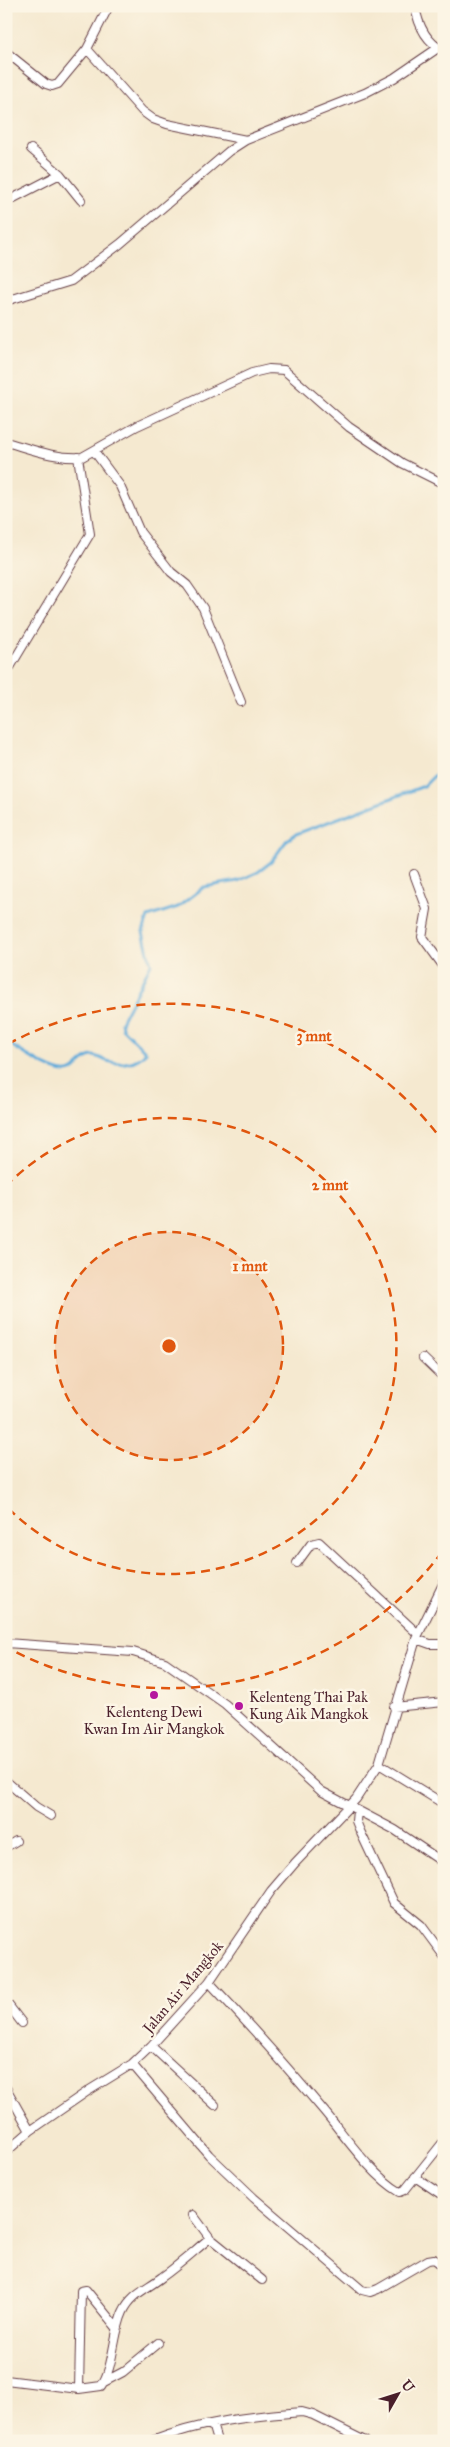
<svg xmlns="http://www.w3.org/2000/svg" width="450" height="2447" viewBox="0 0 450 2447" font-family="'IM FELL Great Primer',serif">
<rect width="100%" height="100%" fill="#fcf5e5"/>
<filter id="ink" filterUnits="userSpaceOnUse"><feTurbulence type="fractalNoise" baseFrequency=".02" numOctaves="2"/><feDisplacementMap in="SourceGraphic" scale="10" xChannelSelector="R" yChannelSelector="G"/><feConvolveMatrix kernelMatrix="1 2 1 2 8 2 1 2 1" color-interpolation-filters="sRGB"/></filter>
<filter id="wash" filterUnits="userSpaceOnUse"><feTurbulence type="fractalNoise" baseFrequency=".0096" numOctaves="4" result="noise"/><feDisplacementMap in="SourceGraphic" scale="20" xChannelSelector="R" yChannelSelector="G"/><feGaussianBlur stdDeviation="1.12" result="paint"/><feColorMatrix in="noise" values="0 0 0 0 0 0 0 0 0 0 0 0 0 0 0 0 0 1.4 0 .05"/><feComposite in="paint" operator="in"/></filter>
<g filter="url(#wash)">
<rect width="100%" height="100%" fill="#f5e9d0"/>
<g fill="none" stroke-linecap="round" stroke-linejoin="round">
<path stroke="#62acda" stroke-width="3" d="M 6,1042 C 19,1050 58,1078 71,1071 C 78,1068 85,1056 93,1056 C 98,1056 103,1060 107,1061 C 121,1065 137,1064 146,1052 L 122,1028 L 121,1022 L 151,964 L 143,932 L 148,917 L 178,907 L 204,887 L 238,881 L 258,872 L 271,862 L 287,840 L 296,834 L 424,786 L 444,766"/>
</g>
</g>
<g filter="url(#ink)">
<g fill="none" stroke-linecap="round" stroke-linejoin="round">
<defs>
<path id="street" d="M 415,6 C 418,25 426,42 444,51
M 87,49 L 142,111 L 153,119 L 167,124 L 246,140
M 6,52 L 46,84 L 52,86 L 58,84 L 87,49 L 109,6
M 31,149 L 60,174 L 81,200
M 6,202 L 60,174
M 6,301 L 71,281 L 120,244 L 229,151 L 246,140 L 365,93 L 394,78 L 438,48
M 6,442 C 31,449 56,459 82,457 L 137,426 L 252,373 L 269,369 L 284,370 L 349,427 L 402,463 L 444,484
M 94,451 L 120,486 L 140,532 L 171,572 L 187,585 L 203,608 L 241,702
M 6,674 L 90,534 L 78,457
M 414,874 L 427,909 L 422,937 L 444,967
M 423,1358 L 444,1378
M 297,1563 L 311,1544 L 319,1542 L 418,1634
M 416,1639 L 430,1644 L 444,1644
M 6,1643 L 133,1652 L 165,1662 L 225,1704 L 321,1791 L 395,1830 L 444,1863
M 394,1707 L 444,1702
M 379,1764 L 444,1804
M 6,1781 L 36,1807 L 51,1816
M 357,1811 L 356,1821 L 360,1831 L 394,1903 L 421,1925 L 444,1956
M 6,1847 L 16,1841
M 209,1982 C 249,2024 287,2067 324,2111 C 345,2136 372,2176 400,2192 L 405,2190 L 444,2141
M 6,2002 L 22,2023
M 151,2046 L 215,2105
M 132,2064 L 209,2155 L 254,2198 L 362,2290 L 370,2292 L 378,2289 L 428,2260 L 434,2259 C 440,2263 443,2266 444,2273
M 6,2088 L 30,2131
M 6,2152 L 30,2131 L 88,2091 L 132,2064 L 151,2046 L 209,1982 L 271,1891 L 295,1863 L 356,1799 L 379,1764 L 416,1639 L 444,1582
M 415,2177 L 439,2193 L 444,2193
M 193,2215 L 210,2238 L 262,2280
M 6,2380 L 79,2389 L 101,2386 C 114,2368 113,2333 123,2312 C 132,2293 147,2289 162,2277 C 179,2265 194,2251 210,2238
M 104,2382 L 123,2372 L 158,2343
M 79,2389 L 81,2291 L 86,2290 L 117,2328
M 212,2424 L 217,2441
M 152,2441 C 200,2422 251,2416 302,2412 L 313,2415 L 365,2441"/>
</defs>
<use href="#street" stroke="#643d44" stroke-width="10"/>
<use href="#street" stroke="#fff" stroke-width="8"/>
</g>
</g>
<circle cx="169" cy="1346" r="114" fill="#e0560e" fill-opacity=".12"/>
<g fill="none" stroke="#e0560e" stroke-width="2.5" stroke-dasharray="9 6">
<circle cx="169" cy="1346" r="114"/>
<path d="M6 1186A228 228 0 1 1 6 1506"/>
<path d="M442 1552A342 342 0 0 1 8 1648M8 1044A342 342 0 0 1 442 1140"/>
</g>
<g fill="#b5179e" stroke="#fcf5e5" stroke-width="2">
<circle cx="154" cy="1695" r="5"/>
<circle cx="239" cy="1706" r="5"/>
</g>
<g text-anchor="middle" stroke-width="5" stroke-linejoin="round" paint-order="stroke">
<g font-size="15" fill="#4a1f2b" stroke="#fcf5e5" text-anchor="start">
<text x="249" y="1702">Kelenteng Thai Pak<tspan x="249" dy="17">Kung Aik Mangkok</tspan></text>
<text x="154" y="1717" text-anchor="middle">Kelenteng Dewi<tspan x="154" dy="17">Kwan Im Air Mangkok</tspan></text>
</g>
<g font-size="15" fill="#4a1f2b" stroke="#fcf5e5">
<text transform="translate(183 1987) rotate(-50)" y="5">Jalan Air Mangkok</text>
</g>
</g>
<circle cx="169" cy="1346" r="8" fill="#e0560e" stroke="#fcf5e5" stroke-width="2.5"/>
<g font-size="15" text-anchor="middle" font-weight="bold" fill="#e0560e" stroke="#fcf5e5" stroke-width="5" stroke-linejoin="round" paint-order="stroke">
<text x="314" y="1041">3 mnt</text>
<text x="330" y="1190">2 mnt</text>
<text x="250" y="1271">1 mnt</text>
</g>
<rect width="450" height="2447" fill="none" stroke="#fcf5e5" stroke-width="25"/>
<g transform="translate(398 2394) rotate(51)" stroke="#fcf5e5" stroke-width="4" paint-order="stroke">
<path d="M0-4L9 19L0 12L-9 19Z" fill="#4a1f2b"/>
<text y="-8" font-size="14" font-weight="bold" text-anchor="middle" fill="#4a1f2b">U</text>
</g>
</svg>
